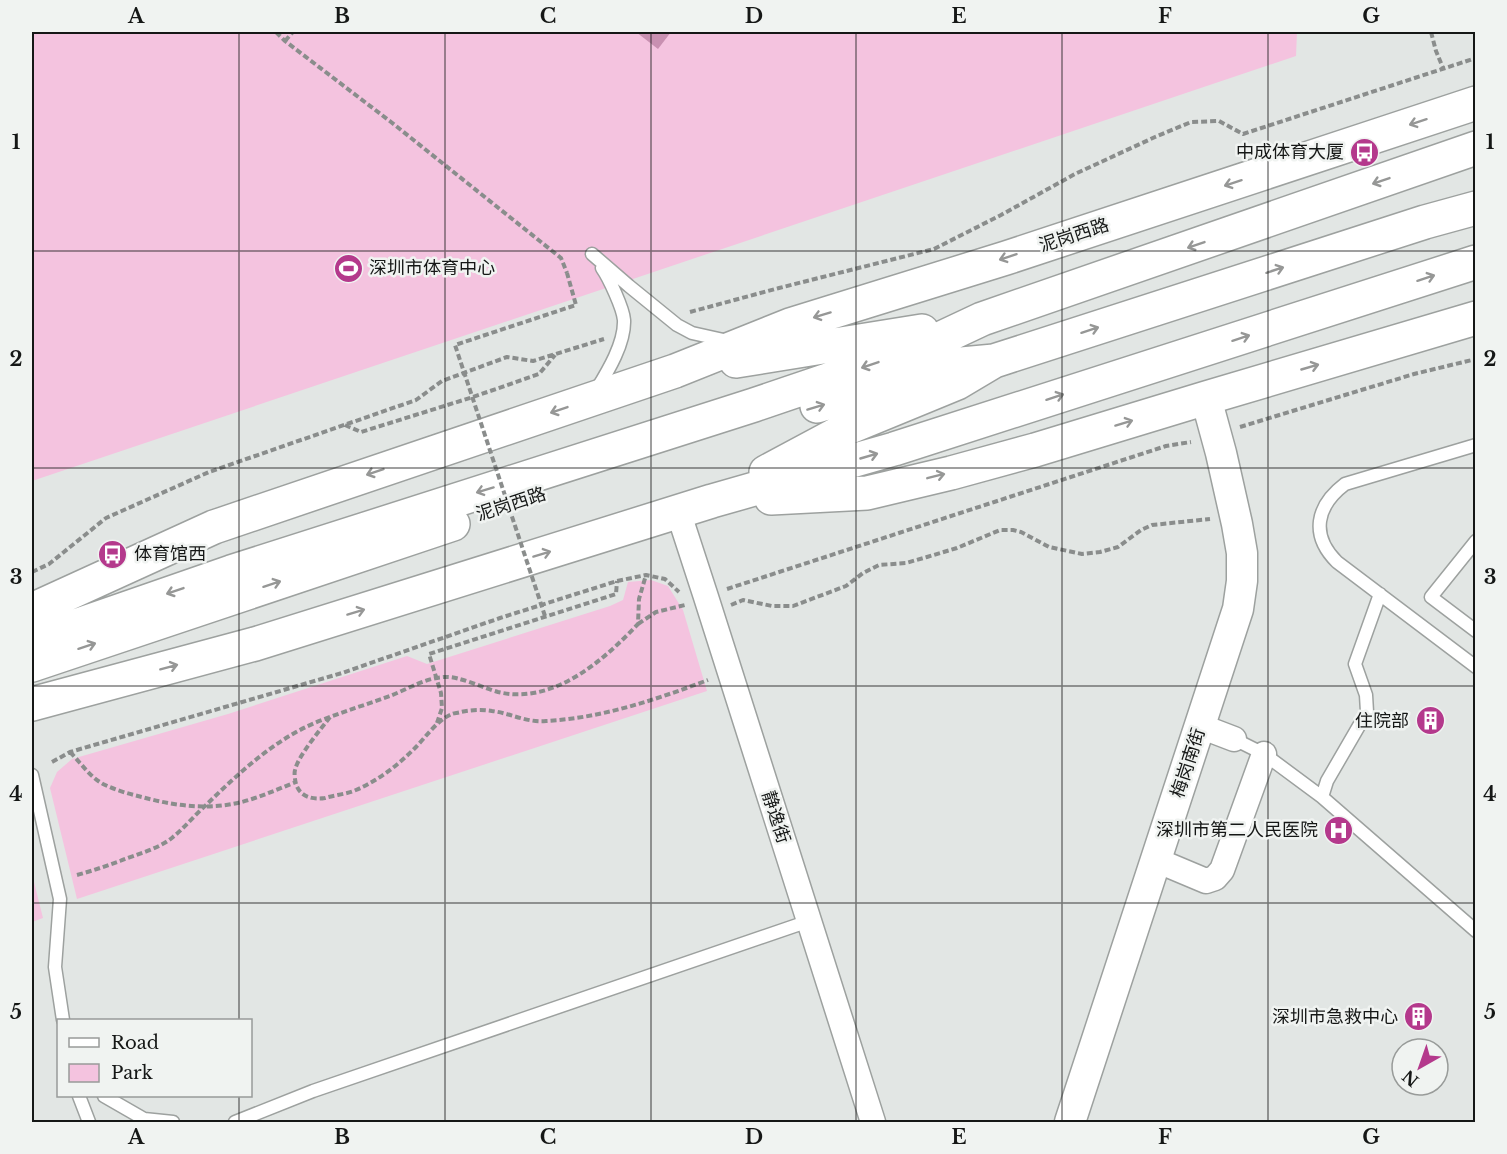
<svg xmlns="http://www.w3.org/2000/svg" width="1507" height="1154" viewBox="0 0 1507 1154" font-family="'Libre Baskerville','Noto Sans SC',serif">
<rect width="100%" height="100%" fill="#e2e6e4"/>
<path fill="#f4c3df" d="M 32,32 L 1297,32 L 1296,56 L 32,481 Z
M 651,580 L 668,586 L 683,610 L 707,691 L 77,899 L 50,788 L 57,772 L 72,759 L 228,714 L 407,656 L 427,664 L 610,606 L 623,600 L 628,582 Z
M 32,874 L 43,918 L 32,922 Z"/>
<path fill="#c890b1" d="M 636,32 L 671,32 L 658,49 Z"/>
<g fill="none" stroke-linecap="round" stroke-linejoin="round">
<defs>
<path id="service" d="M 592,254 L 629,286 L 677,325 L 692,333 L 728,341
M 597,389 C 608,371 625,343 624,320 C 623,308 609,278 602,268
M 1476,445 L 1345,484 C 1316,506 1310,535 1337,562 L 1476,667
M 1476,541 L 1431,597 L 1476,631
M 1234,739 L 1264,754 L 1322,797 L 1476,931
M 32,775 L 60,899 L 55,967 L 63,1020
M 1322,797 L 1327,781 L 1367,712 L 1366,695 L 1355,664 L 1380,594
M 79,1096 L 89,1122
M 104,1096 L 144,1119 L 173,1122
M 235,1122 L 313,1091 L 809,921"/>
<path id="minor" d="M 678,511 L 706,597 L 873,1122
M 1200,726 L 1234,739
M 1156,860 L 1206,881 L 1215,878 L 1222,870 L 1264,754"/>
<path id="tertiary" d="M 1070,1122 L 1238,609 L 1242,581 L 1242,553 L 1237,524 L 1221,453 L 1206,398"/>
<path id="primary" d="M 736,361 L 922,331
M 817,406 L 951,365 L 994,361
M 766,472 L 850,427 L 957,383 L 994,361 L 1425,222 L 1476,208
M 771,498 L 867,493 L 951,473 L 1035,450 L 1206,398 L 1476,318
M 32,610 L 214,527 L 675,371 L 790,325 L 1006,258 L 1476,103
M 32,641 L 231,572 L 754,405 L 916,350 L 982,319 L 1476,148
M 32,665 L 453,524
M 32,704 L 255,644 L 712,501 L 894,449 L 1476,262"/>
</defs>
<use href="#service" stroke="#9da19f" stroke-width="15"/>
<use href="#minor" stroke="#9da19f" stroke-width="27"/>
<use href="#tertiary" stroke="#9da19f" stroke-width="33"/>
<use href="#primary" stroke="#9da19f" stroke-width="36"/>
<path stroke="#8a8d8c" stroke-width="4" stroke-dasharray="6 3" stroke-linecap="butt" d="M 276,32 L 285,41 L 391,122 L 561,258 L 567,273
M 1431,32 L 1436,51 L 1443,68
M 285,41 L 293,32
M 690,312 L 779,288 L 934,249 L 1001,215 L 1075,174 L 1155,137 L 1191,122 L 1219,121 L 1243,134 L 1476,58
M 345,425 L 361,432 L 473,397 L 539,374 L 555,355
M 1240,427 L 1414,374 L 1476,359
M 32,572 L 49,564 L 106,518 L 209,472 L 416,400 L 442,381 L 507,357 L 533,361 L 604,339
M 727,589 L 1166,446 L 1191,442
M 731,605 L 743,600 L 772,606 L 793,606 L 846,586 L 863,573 L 879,565 L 906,563 L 927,557 L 957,548 L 1000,530 L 1013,530 L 1021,532 L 1049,547 L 1082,554 L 1100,552 L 1118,547 L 1141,530 L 1152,525 L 1210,519
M 638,624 L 656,612 L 685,605
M 330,717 C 321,729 298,756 295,770 C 294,774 295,780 296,784 C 300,797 313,800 325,798 C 335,795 347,794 356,790 C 379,780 398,765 415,748 C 426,737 437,720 452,714 C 454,713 458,713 461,712 C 470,710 482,709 492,711 C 510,713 527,723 546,721 C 602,718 655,700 708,680
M 437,723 L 442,708 L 441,693 L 429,654 L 616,594 L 617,581
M 70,752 C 81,763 89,776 103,784 C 115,790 129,794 142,797 C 178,807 216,811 252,799 C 267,794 281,788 296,782
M 52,762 L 70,752 L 342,673 L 500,618 L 617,581 L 646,575 L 665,579 L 679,592
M 77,875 C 92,871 106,866 120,861 C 137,854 159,849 173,837 C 185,827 195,815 206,805 C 240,772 277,737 322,720 C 345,711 368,704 390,696 C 408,689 427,677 446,677 C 458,676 484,688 498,692 C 553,705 603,661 638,624 L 639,599 L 646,575"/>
<use href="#service" stroke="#fff" stroke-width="12"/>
<use href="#minor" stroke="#fff" stroke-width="24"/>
<use href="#tertiary" stroke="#fff" stroke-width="30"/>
<use href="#primary" stroke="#fff" stroke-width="33"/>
<path stroke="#8a8d8c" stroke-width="4" stroke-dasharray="6 3" stroke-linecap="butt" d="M 545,616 L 455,345 L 576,305 L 567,273"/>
</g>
<defs><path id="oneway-shaft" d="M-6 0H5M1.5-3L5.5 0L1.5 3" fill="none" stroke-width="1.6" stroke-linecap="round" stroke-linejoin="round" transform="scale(1.5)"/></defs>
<g stroke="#969796">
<use href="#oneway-shaft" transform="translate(1418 122) rotate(162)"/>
<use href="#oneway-shaft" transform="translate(1381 181) rotate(161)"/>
<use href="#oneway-shaft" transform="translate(1233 183) rotate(162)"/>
<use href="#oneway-shaft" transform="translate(1196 245) rotate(161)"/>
<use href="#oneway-shaft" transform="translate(1008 257) rotate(162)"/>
<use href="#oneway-shaft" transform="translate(1275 270) rotate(-18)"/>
<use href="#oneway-shaft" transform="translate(1426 278) rotate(-18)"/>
<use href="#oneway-shaft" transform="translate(822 315) rotate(163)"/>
<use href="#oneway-shaft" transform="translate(1090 330) rotate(-18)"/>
<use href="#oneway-shaft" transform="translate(1241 338) rotate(-18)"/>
<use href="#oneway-shaft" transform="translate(870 365) rotate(161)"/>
<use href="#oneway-shaft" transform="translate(1310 367) rotate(-16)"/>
<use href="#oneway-shaft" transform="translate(1055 397) rotate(-18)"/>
<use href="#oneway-shaft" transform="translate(816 407) rotate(-17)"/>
<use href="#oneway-shaft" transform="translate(559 410) rotate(161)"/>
<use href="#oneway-shaft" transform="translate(1124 423) rotate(-17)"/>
<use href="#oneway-shaft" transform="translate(869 456) rotate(-16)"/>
<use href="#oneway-shaft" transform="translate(375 472) rotate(161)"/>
<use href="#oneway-shaft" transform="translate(936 476) rotate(-14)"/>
<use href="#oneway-shaft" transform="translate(485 490) rotate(163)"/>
<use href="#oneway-shaft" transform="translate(542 554) rotate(-17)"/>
<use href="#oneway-shaft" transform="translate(272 584) rotate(-18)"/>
<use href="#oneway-shaft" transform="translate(175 591) rotate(161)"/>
<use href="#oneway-shaft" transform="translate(356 612) rotate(-17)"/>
<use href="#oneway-shaft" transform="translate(87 646) rotate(-18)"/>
<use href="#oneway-shaft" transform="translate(169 667) rotate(-15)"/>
</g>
<path fill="none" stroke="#151716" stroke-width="1.5" stroke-opacity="0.55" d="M 239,32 L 239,1020M 445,32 L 445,1122M 651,32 L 651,1122M 856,32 L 856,1122M 1062,32 L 1062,1122M 1268,32 L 1268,1122M 32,251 L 1476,251M 32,468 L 1476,468M 32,686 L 1476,686M 32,903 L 1476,903M 239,1096 L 239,1122"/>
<defs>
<symbol id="bus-disc" viewBox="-11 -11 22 22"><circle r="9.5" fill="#b4398c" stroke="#f0f3f1"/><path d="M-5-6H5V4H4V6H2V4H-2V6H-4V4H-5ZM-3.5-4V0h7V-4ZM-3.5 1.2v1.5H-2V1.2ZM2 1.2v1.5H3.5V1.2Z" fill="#fff"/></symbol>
<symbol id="stadium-disc" viewBox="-11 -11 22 22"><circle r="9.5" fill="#b4398c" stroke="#f0f3f1"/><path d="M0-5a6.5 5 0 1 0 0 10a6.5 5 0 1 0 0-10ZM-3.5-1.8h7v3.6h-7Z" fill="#fff"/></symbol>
<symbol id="building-disc" viewBox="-11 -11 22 22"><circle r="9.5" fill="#b4398c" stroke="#f0f3f1"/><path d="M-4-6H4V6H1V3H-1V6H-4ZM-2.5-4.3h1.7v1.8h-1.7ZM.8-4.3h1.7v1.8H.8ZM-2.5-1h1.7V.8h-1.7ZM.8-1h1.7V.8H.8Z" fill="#fff"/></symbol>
<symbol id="hospital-disc" viewBox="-11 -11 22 22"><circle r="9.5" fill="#b4398c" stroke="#f0f3f1"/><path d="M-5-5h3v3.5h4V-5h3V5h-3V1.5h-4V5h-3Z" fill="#fff"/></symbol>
</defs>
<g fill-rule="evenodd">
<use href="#bus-disc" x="1348" y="136" width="33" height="33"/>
<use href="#stadium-disc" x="332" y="252" width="33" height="33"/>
<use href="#bus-disc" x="96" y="538" width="33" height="33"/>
<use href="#building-disc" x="1414" y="704" width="33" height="33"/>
<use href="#hospital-disc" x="1322" y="814" width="33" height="33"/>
<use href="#building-disc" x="1402" y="1000" width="33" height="33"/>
</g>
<g text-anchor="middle" stroke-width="5" stroke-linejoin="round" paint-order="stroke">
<g font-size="18" fill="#151716" stroke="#f0f3f1" text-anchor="end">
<text x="1344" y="158">中成体育大厦</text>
<text x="369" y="274" text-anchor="start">深圳市体育中心</text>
<text x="134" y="560" text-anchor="start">体育馆西</text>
<text x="1409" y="727">住院部</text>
<text x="1318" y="836">深圳市第二人民医院</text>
<text x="1398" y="1023">深圳市急救中心</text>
</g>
<g font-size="18" fill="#151716" stroke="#f0f3f1">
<text transform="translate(1074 235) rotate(-18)" y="6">泥岗西路</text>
<text transform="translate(511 504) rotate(-18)" y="6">泥岗西路</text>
<text transform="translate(1188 763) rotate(-72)" y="6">梅岗南街</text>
<text transform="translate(776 817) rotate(72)" y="6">静逸街</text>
</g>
</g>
<rect width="1507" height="1154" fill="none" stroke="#f0f3f1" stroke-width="66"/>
<rect x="57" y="1019" width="195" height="78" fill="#f0f3f1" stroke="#989b99" stroke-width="1.5"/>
<rect x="69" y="1038" width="30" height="9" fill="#ffffff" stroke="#989b99" stroke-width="1.5"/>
<text x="111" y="1049" font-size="18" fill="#151716">Road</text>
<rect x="69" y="1064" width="30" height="18" fill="#f4c3df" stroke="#989b99" stroke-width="1.5"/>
<text x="111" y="1079" font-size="18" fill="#151716">Park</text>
<g transform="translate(1420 1067) rotate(220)"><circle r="28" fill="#f0f3f1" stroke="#989b99" stroke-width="1.5"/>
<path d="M0-4.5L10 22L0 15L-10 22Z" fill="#b4398c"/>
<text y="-9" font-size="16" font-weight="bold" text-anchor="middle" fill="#151716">N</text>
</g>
<rect x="33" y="33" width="1441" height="1088" fill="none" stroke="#151716" stroke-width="2"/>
<g font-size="20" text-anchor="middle" font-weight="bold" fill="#151716">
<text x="136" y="23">A</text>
<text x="342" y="23">B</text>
<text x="548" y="23">C</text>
<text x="754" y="23">D</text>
<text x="959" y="23">E</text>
<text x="1165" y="23">F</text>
<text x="1371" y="23">G</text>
<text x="16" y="149">1</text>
<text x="1490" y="149">1</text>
<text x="16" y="366">2</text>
<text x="1490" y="366">2</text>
<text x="16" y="584">3</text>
<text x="1490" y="584">3</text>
<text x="16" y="801">4</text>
<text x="1490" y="801">4</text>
<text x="16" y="1019">5</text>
<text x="1490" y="1019">5</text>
<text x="136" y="1144">A</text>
<text x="342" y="1144">B</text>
<text x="548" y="1144">C</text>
<text x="754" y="1144">D</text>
<text x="959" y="1144">E</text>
<text x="1165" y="1144">F</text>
<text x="1371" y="1144">G</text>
</g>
</svg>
